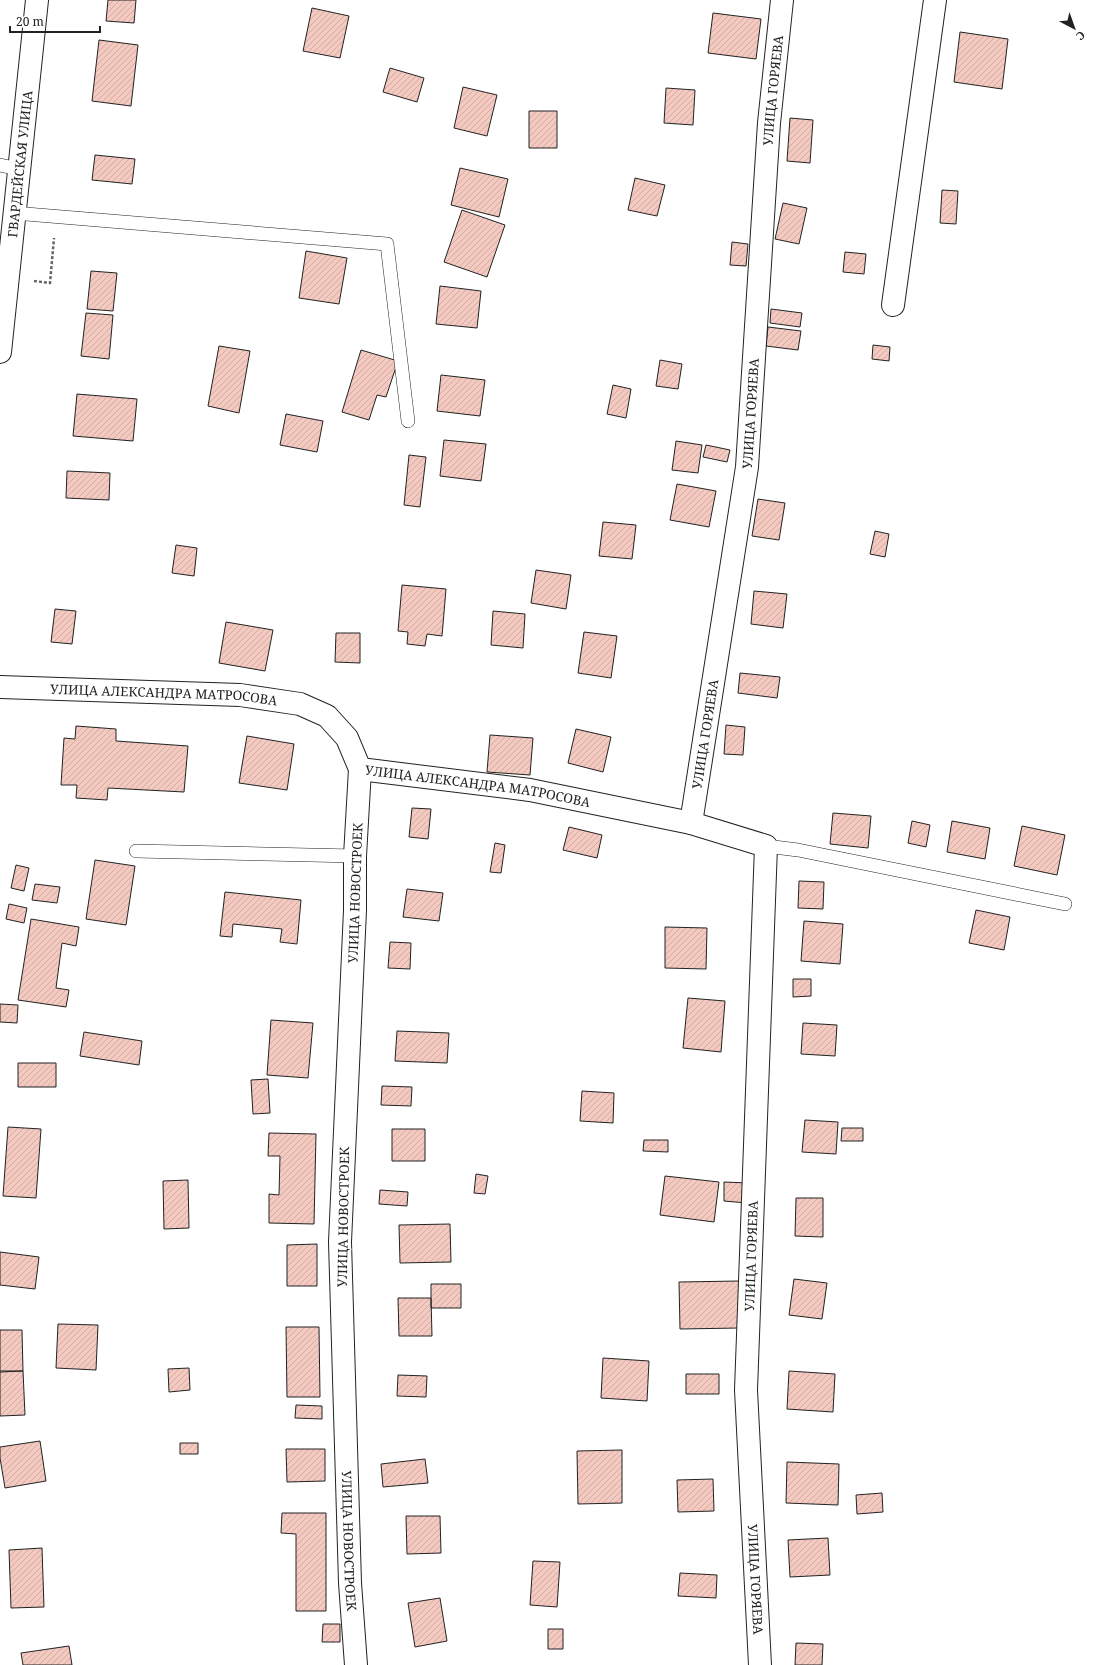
<svg xmlns="http://www.w3.org/2000/svg" width="1102" height="1665" viewBox="0 0 1102 1665" font-family="'Noto Serif',serif">
<defs>
<pattern id="building-hatch" width="6" height="6" patternUnits="userSpaceOnUse"><rect width="6" height="6" fill="#f3c9c0"/><path d="M-1 1l2-2M0 6l6-6M5 7l2-2" fill="none" stroke="#d0aca5"/></pattern>
</defs>
<rect width="100%" height="100%" fill="#fff"/>
<path fill="url(#building-hatch)" stroke="#222" d="M 108,0 L 136,0 L 134,23 L 106,21 Z
M 312,8 L 349,16 L 340,58 L 303,51 Z
M 713,13 L 761,19 L 756,59 L 708,53 Z
M 960,32 L 1008,39 L 1002,89 L 954,82 Z
M 99,40 L 138,45 L 131,106 L 92,101 Z
M 390,68 L 424,78 L 417,102 L 383,92 Z
M 463,87 L 497,95 L 487,136 L 454,128 Z
M 666,88 L 695,90 L 693,125 L 664,123 Z
M 529,111 L 557,111 L 557,148 L 529,148 Z
M 790,118 L 813,120 L 810,163 L 787,161 Z
M 95,155 L 135,159 L 132,184 L 92,180 Z
M 460,168 L 508,179 L 499,217 L 451,205 Z
M 635,178 L 665,185 L 657,216 L 628,210 Z
M 942,190 L 958,191 L 956,224 L 940,223 Z
M 783,203 L 807,208 L 799,244 L 775,239 Z
M 462,210 L 505,225 L 487,277 L 444,262 Z
M 732,242 L 748,244 L 746,266 L 730,265 Z
M 306,251 L 347,258 L 339,304 L 299,298 Z
M 845,252 L 866,254 L 864,274 L 843,272 Z
M 91,271 L 117,273 L 113,311 L 87,309 Z
M 440,286 L 481,291 L 477,328 L 436,324 Z
M 771,309 L 802,313 L 800,327 L 770,323 Z
M 86,313 L 113,315 L 109,359 L 81,356 Z
M 768,327 L 801,331 L 798,350 L 766,346 Z
M 873,345 L 890,347 L 889,361 L 872,359 Z
M 219,346 L 250,351 L 239,413 L 208,406 Z
M 361,350 L 398,361 L 386,397 L 377,395 L 369,420 L 342,412 Z
M 660,360 L 682,364 L 678,389 L 656,386 Z
M 441,375 L 485,380 L 480,416 L 437,411 Z
M 613,385 L 631,389 L 626,418 L 607,414 Z
M 77,394 L 137,399 L 133,441 L 73,436 Z
M 286,414 L 323,421 L 317,452 L 280,445 Z
M 444,440 L 486,444 L 481,481 L 440,476 Z
M 676,441 L 702,445 L 698,473 L 672,470 Z
M 706,445 L 730,450 L 727,462 L 703,457 Z
M 409,455 L 426,457 L 420,507 L 404,505 Z
M 67,471 L 110,473 L 109,500 L 66,498 Z
M 677,484 L 716,491 L 709,527 L 670,520 Z
M 758,499 L 785,503 L 779,540 L 752,536 Z
M 603,522 L 636,525 L 632,559 L 599,556 Z
M 875,531 L 889,534 L 885,557 L 870,554 Z
M 176,545 L 197,548 L 194,576 L 172,573 Z
M 536,570 L 571,575 L 566,609 L 531,603 Z
M 402,585 L 446,589 L 442,636 L 427,634 L 425,646 L 407,644 L 408,632 L 398,631 Z
M 754,591 L 787,594 L 783,628 L 751,624 Z
M 55,609 L 76,611 L 72,644 L 51,642 Z
M 493,611 L 525,614 L 523,648 L 491,645 Z
M 226,622 L 273,630 L 265,671 L 219,663 Z
M 584,632 L 617,636 L 611,678 L 578,673 Z
M 336,633 L 360,633 L 360,663 L 335,662 Z
M 740,673 L 780,677 L 777,698 L 738,693 Z
M 726,725 L 745,727 L 743,755 L 724,754 Z
M 76,726 L 116,729 L 116,741 L 188,746 L 184,792 L 108,788 L 107,800 L 76,798 L 77,785 L 61,785 L 64,738 L 75,739 Z
M 576,729 L 611,737 L 603,772 L 568,763 Z
M 490,735 L 533,738 L 530,775 L 487,772 Z
M 247,736 L 294,744 L 287,790 L 239,783 Z
M 412,808 L 431,809 L 428,839 L 409,837 Z
M 833,813 L 871,816 L 868,848 L 830,844 Z
M 912,821 L 930,825 L 926,847 L 908,843 Z
M 952,821 L 990,828 L 985,859 L 947,852 Z
M 1022,826 L 1065,835 L 1057,875 L 1014,866 Z
M 569,827 L 602,835 L 597,858 L 563,850 Z
M 495,843 L 505,845 L 501,873 L 490,872 Z
M 95,860 L 135,866 L 126,925 L 86,919 Z
M 16,865 L 29,868 L 24,891 L 11,888 Z
M 799,881 L 824,882 L 823,909 L 798,908 Z
M 35,884 L 60,887 L 57,903 L 32,900 Z
M 407,889 L 443,893 L 439,921 L 403,917 Z
M 225,892 L 301,900 L 297,944 L 280,942 L 282,929 L 233,924 L 232,937 L 220,936 Z
M 9,904 L 27,908 L 24,923 L 6,919 Z
M 976,910 L 1010,917 L 1004,950 L 969,943 Z
M 31,919 L 79,927 L 76,946 L 62,943 L 56,988 L 69,990 L 66,1007 L 18,1000 Z
M 804,921 L 843,924 L 840,964 L 801,961 Z
M 665,927 L 707,928 L 706,969 L 665,968 Z
M 390,942 L 411,943 L 410,969 L 388,968 Z
M 793,979 L 811,979 L 811,996 L 793,997 Z
M 688,998 L 725,1001 L 721,1052 L 683,1048 Z
M 0,1004 L 18,1005 L 17,1023 L 0,1022 Z
M 271,1020 L 313,1023 L 308,1078 L 267,1075 Z
M 803,1023 L 837,1025 L 835,1056 L 801,1054 Z
M 397,1031 L 449,1033 L 447,1063 L 395,1061 Z
M 84,1032 L 142,1041 L 139,1065 L 80,1056 Z
M 18,1063 L 56,1063 L 56,1087 L 18,1087 Z
M 268,1079 L 270,1113 L 253,1114 L 251,1080 Z
M 382,1086 L 412,1087 L 411,1106 L 381,1105 Z
M 582,1091 L 614,1093 L 613,1123 L 580,1121 Z
M 805,1120 L 838,1122 L 836,1154 L 802,1152 Z
M 8,1127 L 41,1129 L 36,1198 L 3,1196 Z
M 842,1128 L 863,1128 L 863,1141 L 841,1141 Z
M 392,1129 L 425,1129 L 425,1161 L 392,1161 Z
M 269,1133 L 316,1134 L 314,1224 L 269,1223 L 269,1194 L 279,1195 L 280,1156 L 268,1156 Z
M 644,1140 L 668,1140 L 668,1152 L 643,1151 Z
M 476,1174 L 488,1176 L 485,1194 L 474,1193 Z
M 665,1176 L 719,1182 L 714,1222 L 660,1215 Z
M 188,1180 L 189,1228 L 164,1229 L 163,1181 Z
M 724,1182 L 748,1183 L 747,1203 L 724,1201 Z
M 380,1190 L 408,1192 L 407,1206 L 379,1204 Z
M 796,1198 L 823,1198 L 823,1237 L 795,1236 Z
M 450,1224 L 451,1262 L 400,1263 L 399,1225 Z
M 317,1244 L 317,1286 L 287,1286 L 287,1245 Z
M 0,1252 L 39,1257 L 35,1289 L 0,1285 Z
M 794,1279 L 827,1283 L 822,1319 L 789,1315 Z
M 739,1281 L 739,1328 L 680,1329 L 679,1282 Z
M 431,1284 L 461,1284 L 461,1308 L 431,1308 Z
M 398,1298 L 431,1298 L 432,1336 L 399,1336 Z
M 58,1324 L 98,1325 L 96,1370 L 56,1368 Z
M 286,1327 L 319,1327 L 320,1397 L 287,1397 Z
M 0,1330 L 22,1330 L 23,1371 L 0,1371 Z
M 603,1358 L 649,1361 L 647,1401 L 601,1398 Z
M 189,1368 L 190,1390 L 169,1392 L 168,1369 Z
M 23,1371 L 25,1415 L 0,1416 L 0,1372 Z
M 789,1371 L 835,1374 L 833,1412 L 787,1409 Z
M 686,1374 L 719,1374 L 719,1394 L 686,1394 Z
M 398,1375 L 427,1376 L 426,1397 L 397,1396 Z
M 296,1405 L 322,1406 L 322,1419 L 295,1418 Z
M 40,1441 L 46,1481 L 5,1488 L 0,1458 L 0,1447 Z
M 180,1443 L 198,1443 L 198,1454 L 180,1454 Z
M 286,1449 L 325,1449 L 325,1481 L 287,1482 Z
M 622,1450 L 622,1503 L 578,1504 L 577,1451 Z
M 425,1459 L 428,1483 L 383,1487 L 381,1464 Z
M 787,1462 L 839,1464 L 838,1505 L 786,1503 Z
M 713,1479 L 714,1511 L 678,1512 L 677,1480 Z
M 882,1493 L 883,1512 L 857,1514 L 856,1495 Z
M 282,1513 L 326,1513 L 326,1611 L 296,1611 L 296,1534 L 281,1533 Z
M 406,1516 L 440,1516 L 441,1553 L 407,1554 Z
M 828,1538 L 830,1575 L 790,1577 L 788,1540 Z
M 42,1548 L 44,1607 L 11,1608 L 9,1550 Z
M 533,1561 L 560,1562 L 557,1607 L 530,1605 Z
M 680,1573 L 717,1575 L 716,1598 L 678,1596 Z
M 440,1598 L 447,1641 L 415,1647 L 408,1603 Z
M 323,1624 L 340,1624 L 340,1642 L 322,1642 Z
M 548,1629 L 563,1629 L 563,1649 L 548,1649 Z
M 796,1643 L 823,1644 L 822,1665 L 795,1665 Z
M 69,1646 L 72,1665 L 23,1665 L 21,1653 Z"/>
<g fill="none" stroke-linecap="round" stroke-linejoin="round">
<defs>
<path id="service" d="M 0,165 L 19,169
M 14,213 L 387,244 L 408,421
M 766,846 L 798,850 L 1065,904
M 136,851 L 355,856"/>
<g id="minor">
<path d="M 893,305 L 935,0"/>
<path id="s1" d="M 0,687 L 240,695 L 300,704 L 327,716 L 347,738 L 360,769 L 355,856 L 355,910 L 340,1242 L 350,1583 L 356,1665"/>
<path id="s2" d="M 360,769 L 530,790 L 691,823 L 766,846 L 746,1390 L 760,1665"/>
<path id="s3" d="M 691,823 L 747,467 L 769,123 L 782,0"/>
</g>
<g id="primary">
<path id="s4" d="M 0,352 L 37,0"/>
</g>
</defs>
<use href="#service" stroke="#222" stroke-width="14"/>
<use href="#minor" stroke="#222" stroke-width="24"/>
<use href="#primary" stroke="#222" stroke-width="24"/>
<path stroke="#646464" stroke-width="2.5" stroke-dasharray="3 2" stroke-linecap="butt" d="M 34,281 L 50,283 L 54,238"/>
<use href="#service" stroke="#fff" stroke-width="13"/>
<use href="#minor" stroke="#fff" stroke-width="22"/>
<use href="#primary" stroke="#fff" stroke-width="22"/>
</g>
<g text-anchor="middle" stroke-width="3" stroke-linejoin="round" paint-order="stroke">
<g font-size="13" fill="#222" stroke="#fff">
<text dy="5" stroke="none"><textPath href="#s3" startOffset="738">УЛИЦА ГОРЯЕВА</textPath></text>
<text dy="5" stroke="none"><textPath href="#s4" startOffset="189">ГВАРДЕЙСКАЯ УЛИЦА</textPath></text>
<text dy="5" stroke="none"><textPath href="#s3" startOffset="414">УЛИЦА ГОРЯЕВА</textPath></text>
<text dy="5" stroke="none"><textPath href="#s1" startOffset="164">УЛИЦА АЛЕКСАНДРА МАТРОСОВА</textPath></text>
<text dy="5" stroke="none"><textPath href="#s3" startOffset="90">УЛИЦА ГОРЯЕВА</textPath></text>
<text dy="5" stroke="none"><textPath href="#s2" startOffset="119">УЛИЦА АЛЕКСАНДРА МАТРОСОВА</textPath></text>
<text transform="translate(355 893) rotate(-88)" y="5">УЛИЦА НОВОСТРОЕК</text>
<text transform="translate(343 1217) rotate(-89)" y="5">УЛИЦА НОВОСТРОЕК</text>
<text transform="translate(751 1256) rotate(-88)" y="5">УЛИЦА ГОРЯЕВА</text>
<text dy="5" stroke="none"><textPath href="#s1" startOffset="1166">УЛИЦА НОВОСТРОЕК</textPath></text>
<text dy="5" stroke="none"><textPath href="#s2" startOffset="1148">УЛИЦА ГОРЯЕВА</textPath></text>
</g>
</g>
<g transform="translate(1074 28) rotate(139)" stroke="#ffffff" stroke-width="3" paint-order="stroke">
<path d="M0-3L7 15L0 10L-7 15Z" fill="#222222"/>
<text y="-6" font-size="11" font-weight="bold" text-anchor="middle" fill="#222222">С</text>
</g>
<path d="M10 26v6h90v-6" fill="none" stroke="#222222" stroke-width="2"/>
<text x="16" y="26" font-size="12" fill="#222222" stroke="#ffffff" stroke-width="3" paint-order="stroke">20 m</text>
</svg>
